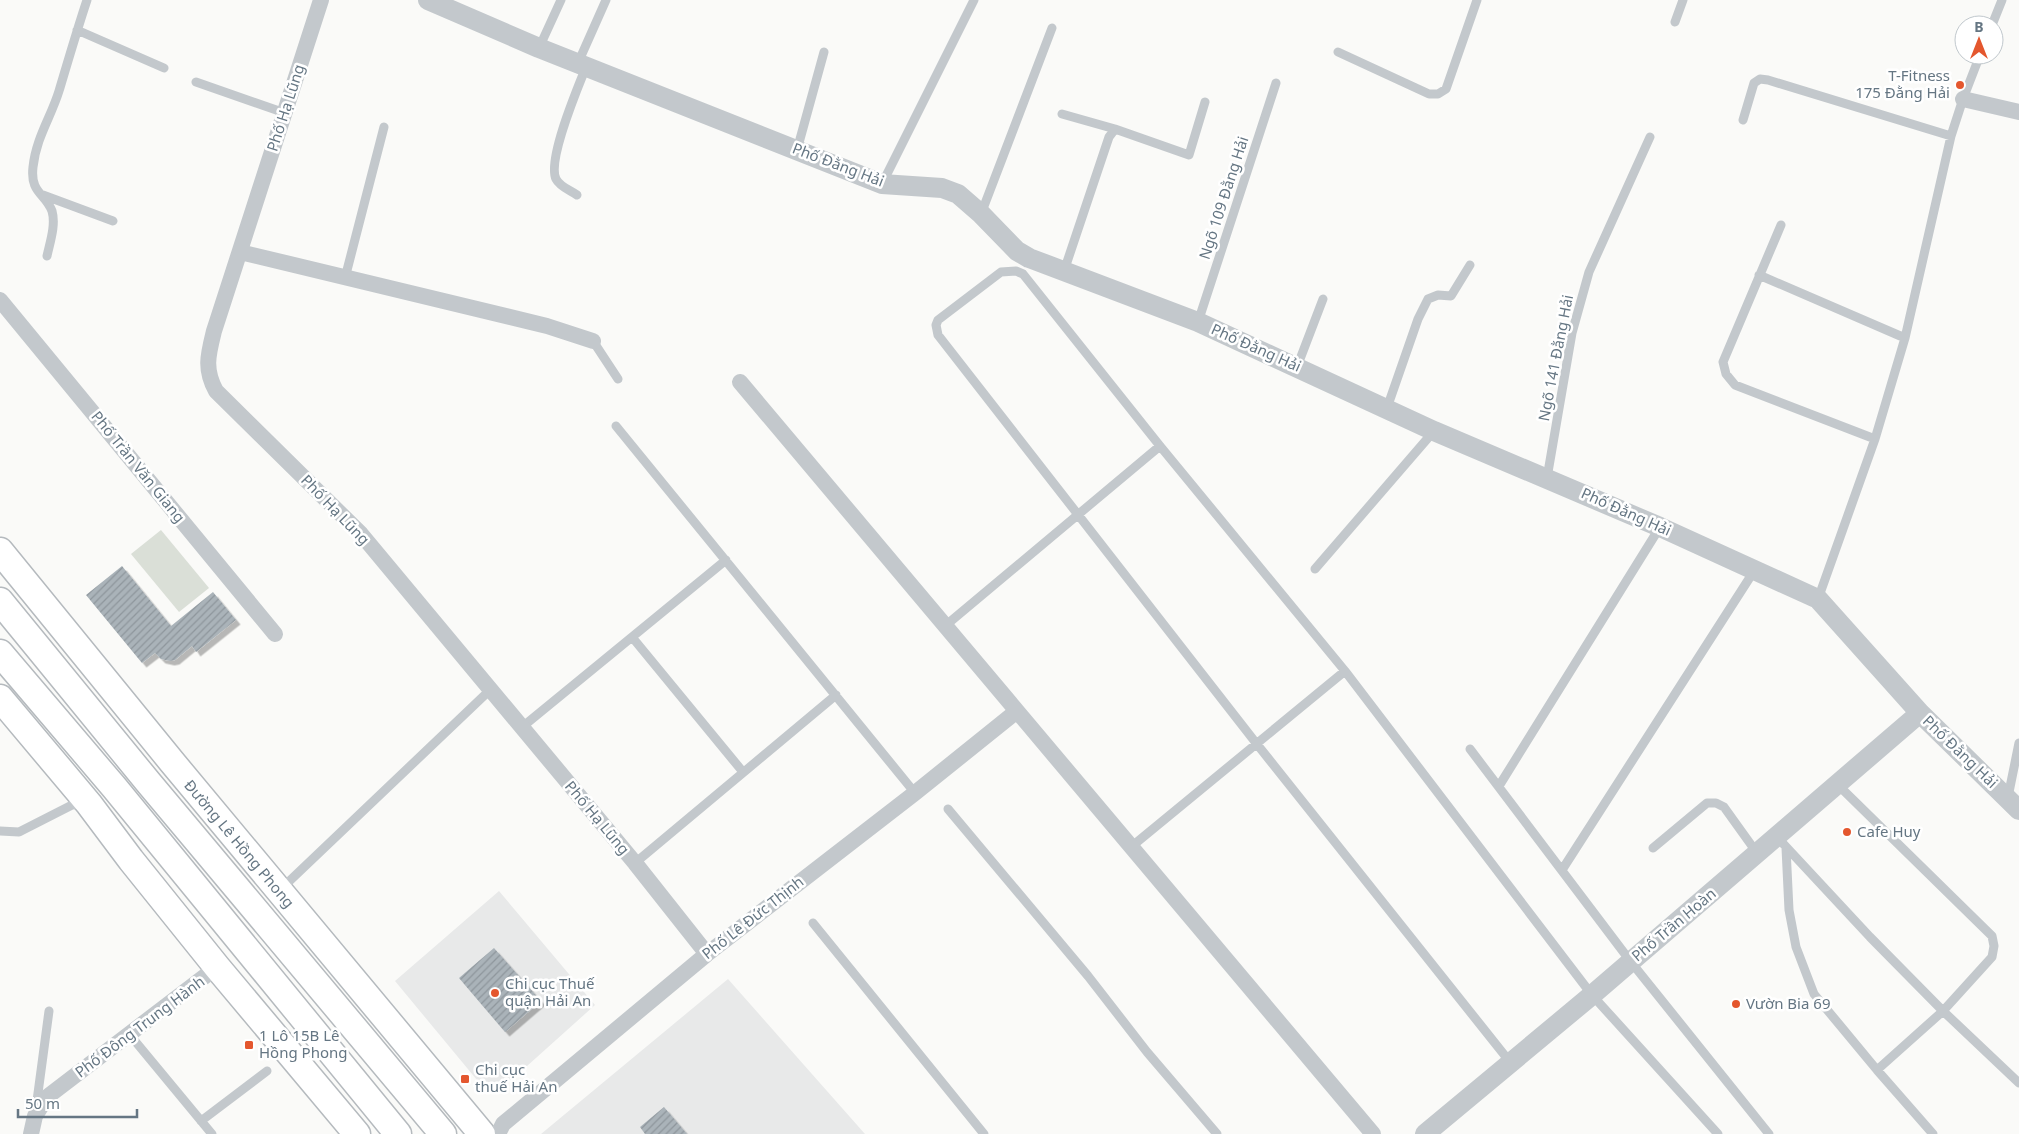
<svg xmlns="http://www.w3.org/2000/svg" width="2019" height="1134" viewBox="0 0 2019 1134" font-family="'Noto Sans',sans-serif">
<defs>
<pattern id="building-hatch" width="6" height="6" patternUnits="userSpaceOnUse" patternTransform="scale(1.25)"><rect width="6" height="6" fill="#aab3b9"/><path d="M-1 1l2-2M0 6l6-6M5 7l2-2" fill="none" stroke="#8e969c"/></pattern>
<filter id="shadow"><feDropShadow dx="4.5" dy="4.5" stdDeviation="0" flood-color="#0004"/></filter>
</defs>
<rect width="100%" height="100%" fill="#fafaf8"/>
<path fill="#e8e9e9" d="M 499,891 L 595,1005 L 517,1075 L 505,1083 L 486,1085 L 477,1080 L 395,981 Z
M 728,979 L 865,1134 L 541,1134 Z"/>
<path fill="#dadfd7" d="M 161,530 L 209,588 L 179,612 L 131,554 Z"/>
<path fill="url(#building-hatch)" filter="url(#shadow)" d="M 122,566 L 171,626 L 213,592 L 236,620 L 196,652 L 192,646 L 175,660 L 170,661 L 161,659 L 155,653 L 142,663 L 86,595 Z
M 494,948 L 541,1001 L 505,1032 L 459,978 Z
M 664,1107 L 687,1134 L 645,1134 L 640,1127 Z"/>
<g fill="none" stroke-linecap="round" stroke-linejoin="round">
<defs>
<path id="primary" d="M 0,551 L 172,762 L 482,1134
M 0,601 L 148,782 L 443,1134
M 0,653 L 114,787 L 398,1134
M 0,698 L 89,804 L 131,860 L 217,967 L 357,1134"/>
</defs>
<use href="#primary" stroke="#b5babe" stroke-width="29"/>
<path stroke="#c3c8cc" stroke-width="9" d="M 1675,22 L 1683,0
M 1992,25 L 2002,0
M 77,30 L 164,68
M 539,48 L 561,0
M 1338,52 L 1429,94 L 1438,94 L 1446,89 L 1477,0
M 578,63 L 606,0
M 196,82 L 285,113
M 1062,114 L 1115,129
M 1743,120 L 1754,83 L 1760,79 L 1768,80 L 1951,136
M 797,150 L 824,52
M 882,184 L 974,0
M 43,195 L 113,221
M 577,195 C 570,190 560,187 556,179 C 547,160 578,87 586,67
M 981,214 L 1052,28
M 1781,225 L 1723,362 L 1726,374 L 1735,385 L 1875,439
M 47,256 C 50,242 56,225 52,211 C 45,193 30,193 33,167 C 36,138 51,117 59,91 C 68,61 77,30 87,0
M 1064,271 L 1109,137 L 1115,129 L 1189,155 L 1205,102
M 1759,275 L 1905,338
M 345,278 L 384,127
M 1198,322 L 1276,83
M 593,341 L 618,379
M 1297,367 L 1323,299
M 1387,408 L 1418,319 L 1428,299 L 1438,295 L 1451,296 L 1470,265
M 616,426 L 915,793
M 1547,478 L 1572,333 L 1589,272 L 1650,137
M 1315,569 L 1434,431
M 1818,599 L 1875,439 L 1905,338 L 1951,136 L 1963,99 L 1980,55
M 945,626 L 1160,446
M 632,637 L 743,772
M 521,728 L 726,560
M 1470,749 L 1631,962 L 1769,1134
M 1838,785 L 1992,936 L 1994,946 L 1992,957 L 1943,1011 L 1877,1070
M 1499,786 L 1660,527
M 2008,797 L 2019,743
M 948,809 L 1088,976 L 1147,1052 L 1217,1134
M 0,831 L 19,832 L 72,805 L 83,804
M 1777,837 L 1870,937 L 1943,1011 L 2019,1083
M 1131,847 L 1345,671
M 1653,848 L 1707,803 L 1716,803 L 1724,807 L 1757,853
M 1786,848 L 1789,910 L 1796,947 L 1814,994 L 1877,1070 L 1933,1134
M 635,863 L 836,695
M 1562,870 L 1754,571
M 280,890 L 490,690
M 813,923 L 984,1134
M 130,1035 L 212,1134
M 1510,1062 L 1256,743 L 938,335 L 936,325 L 938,320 L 1001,272 L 1016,271 L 1023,274 L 1160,446 L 1345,671 L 1592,995 L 1718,1134
M 36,1108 L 49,1011
M 201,1121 L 267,1071"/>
<path stroke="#c3c8cc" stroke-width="16" d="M 321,0 L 214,331 C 208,355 204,369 216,391 L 361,534 L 635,863 L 707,954
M 1963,99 L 2019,112
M 240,252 L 547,326 L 593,341
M 0,300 L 275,634
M 740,382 L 1373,1134
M 31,1134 L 35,1116 L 47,1097 L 217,967
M 498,1134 L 503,1124 L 707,954 L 915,793 L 1017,711"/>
<path stroke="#c3c8cc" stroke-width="20" d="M 428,0 L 539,48 L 882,184 L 942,188 L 958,194 L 981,214 L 1017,251 L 1029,258 L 1198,322 L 1434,431 L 1660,527 L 1818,599 L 1920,713 L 2019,810
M 1425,1134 L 1592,995 L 1920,713"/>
<use href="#primary" stroke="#fff" stroke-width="26"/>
</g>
<g fill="#e4572e" stroke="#fff" stroke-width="2">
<circle cx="1960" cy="85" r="5"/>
<circle cx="1847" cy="832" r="5"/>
<circle cx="495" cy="993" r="5"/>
<circle cx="1736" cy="1004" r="5"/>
<rect x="244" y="1040" width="10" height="10" rx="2.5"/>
<rect x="460" y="1074" width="10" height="10" rx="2.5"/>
</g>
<g text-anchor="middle" stroke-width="5" stroke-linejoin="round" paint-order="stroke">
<g font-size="15" fill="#657683" stroke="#fff" text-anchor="start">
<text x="1950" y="81" text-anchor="end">T-Fitness<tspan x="1950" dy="17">175 Đằng Hải</tspan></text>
<text x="1857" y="837">Cafe Huy</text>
<text x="505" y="989">Chi cục Thuế<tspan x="505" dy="17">quận Hải An</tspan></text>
<text x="1746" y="1009">Vườn Bia 69</text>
<text x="259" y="1041">1 Lô 15B Lê<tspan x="259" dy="17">Hồng Phong</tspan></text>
<text x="475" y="1075">Chi cục<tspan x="475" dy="17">thuế Hải An</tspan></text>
</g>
<g font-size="15" fill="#657683" stroke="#fff">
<text transform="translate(286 108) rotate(-72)" y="5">Phố Hạ Lũng</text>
<text transform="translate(838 165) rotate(21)" y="5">Phố Đằng Hải</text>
<text transform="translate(1224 198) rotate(-72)" y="5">Ngõ 109 Đằng Hải</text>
<text transform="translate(1256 348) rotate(24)" y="5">Phố Đằng Hải</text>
<text transform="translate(1556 358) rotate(-79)" y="5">Ngõ 141 Đằng Hải</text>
<text transform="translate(138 467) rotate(51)" y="5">Phố Trần Văn Giang</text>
<text transform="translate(335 510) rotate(46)" y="5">Phố Hạ Lũng</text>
<text transform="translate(1626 512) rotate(24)" y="5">Phố Đằng Hải</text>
<text transform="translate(1960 752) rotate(44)" y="5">Phố Đằng Hải</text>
<text transform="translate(597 818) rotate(50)" y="5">Phố Hạ Lũng</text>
<text transform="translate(239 844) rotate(50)" y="5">Đường Lê Hồng Phong</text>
<text transform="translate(753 918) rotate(-38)" y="5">Phố Lê Đức Thịnh</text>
<text transform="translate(1674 925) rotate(-40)" y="5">Phố Trần Hoàn</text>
<text transform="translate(140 1027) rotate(-37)" y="5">Phố Đông Trung Hành</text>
</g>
</g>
<g transform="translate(1979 40)"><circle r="24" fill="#ffffff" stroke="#c1c8cd"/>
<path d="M0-4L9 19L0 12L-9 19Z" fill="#e4572e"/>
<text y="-8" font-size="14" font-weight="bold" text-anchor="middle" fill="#657683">B</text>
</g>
<path d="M18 1109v8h119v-8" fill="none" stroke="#657683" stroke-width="2.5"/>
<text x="25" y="1109" font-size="15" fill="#657683" stroke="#ffffff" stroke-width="4" paint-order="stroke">50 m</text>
</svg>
